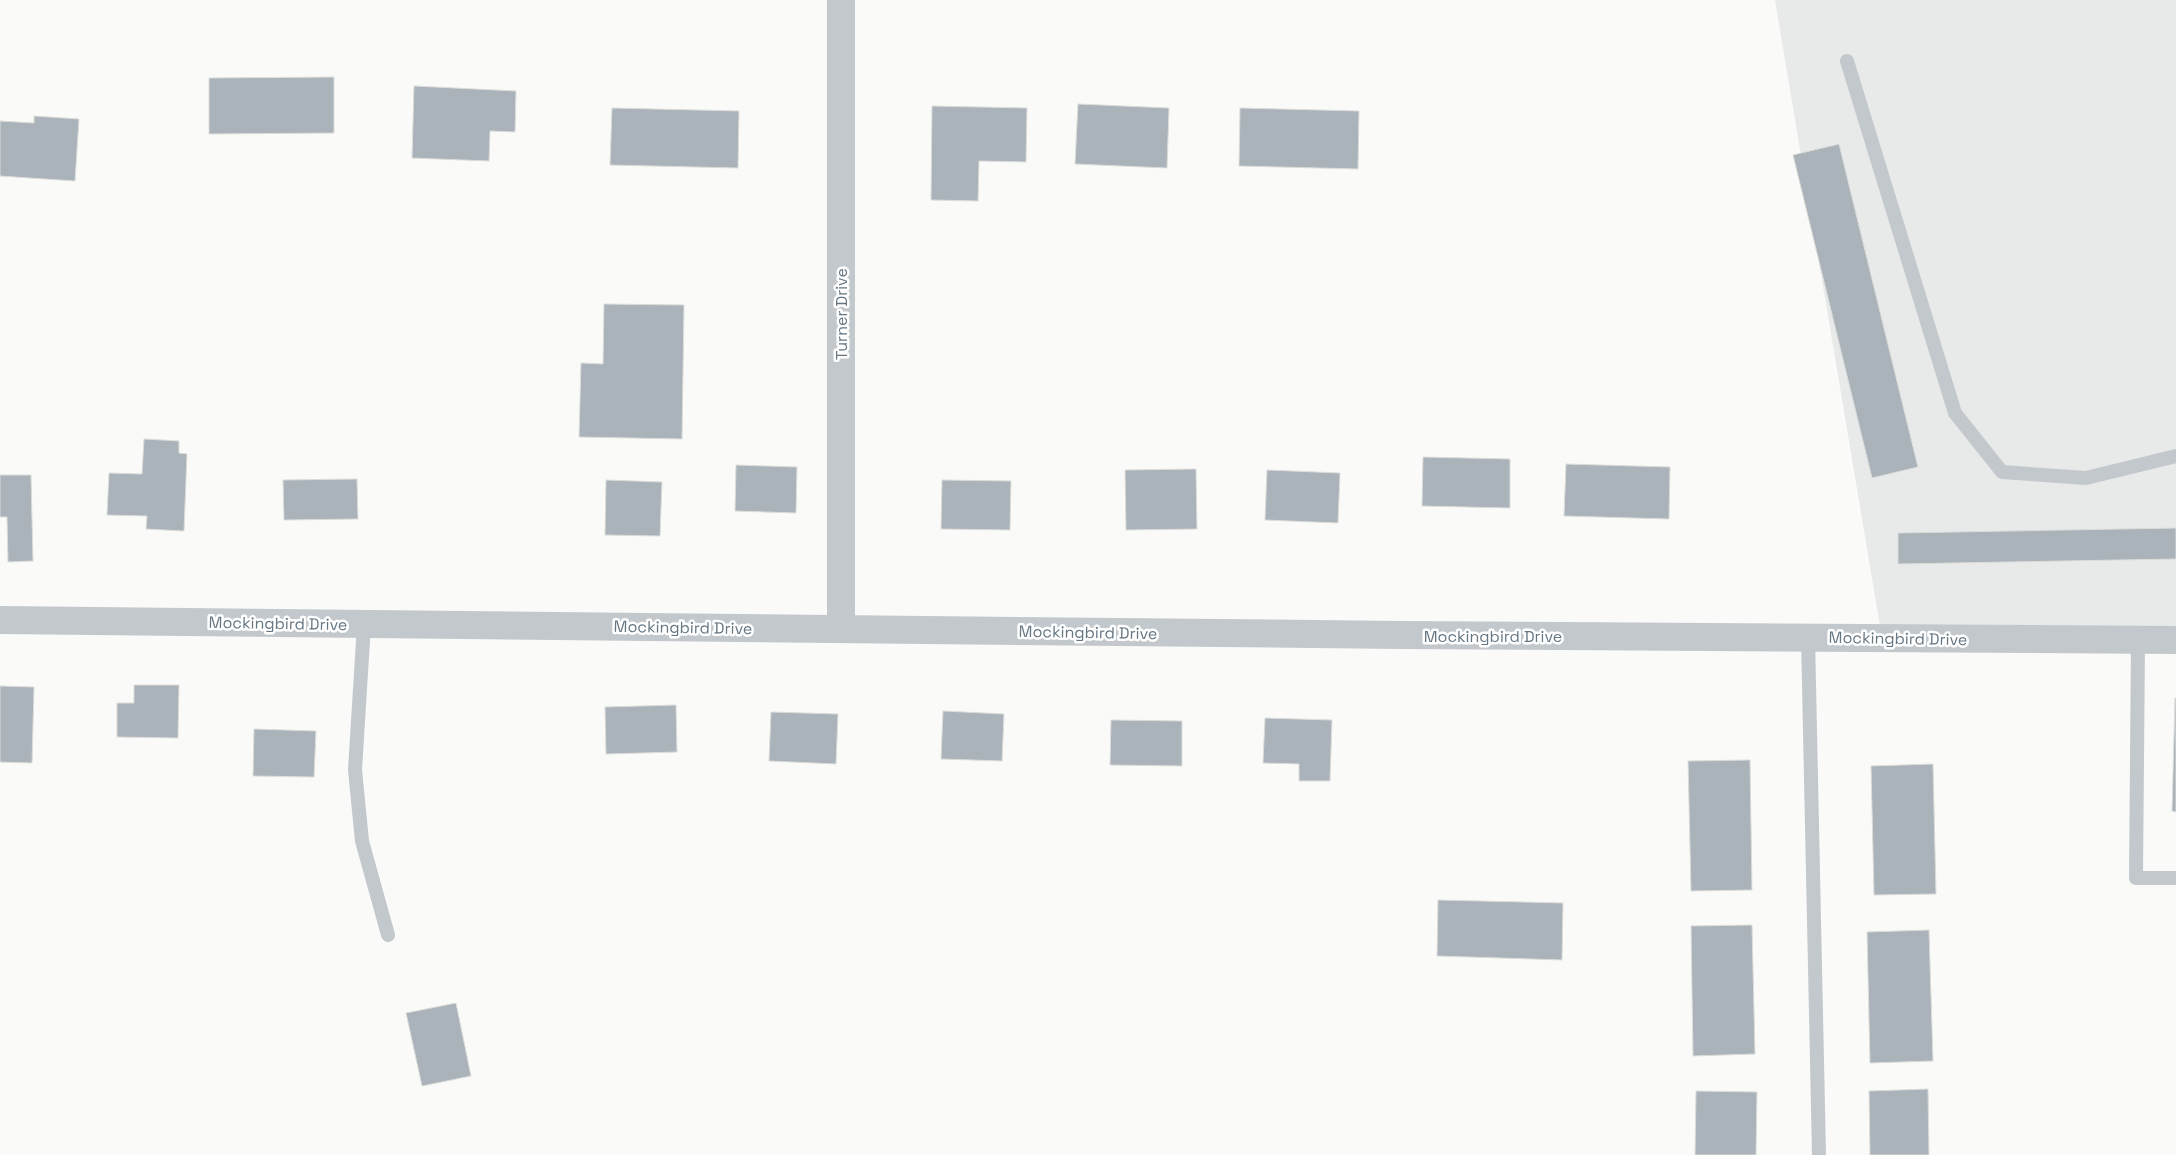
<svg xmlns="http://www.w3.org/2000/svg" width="2176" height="1155" viewBox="0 0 2176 1155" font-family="'Space Grotesk',sans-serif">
<rect width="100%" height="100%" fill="#fafaf8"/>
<path fill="#e8e9e9" d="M 1775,0 L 2176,0 L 2176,633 L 1882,638 Z"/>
<path fill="#aab3b9" stroke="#dcdcda" d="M 334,77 L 334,133 L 209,134 L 209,78 Z
M 414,86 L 516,91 L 515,132 L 490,131 L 489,161 L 412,158 Z
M 1078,104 L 1169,108 L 1167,168 L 1075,164 Z
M 932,106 L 1027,108 L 1026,162 L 979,161 L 978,201 L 931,200 Z
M 612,108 L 739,111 L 738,168 L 610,165 Z
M 1240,108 L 1359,111 L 1358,169 L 1239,166 Z
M 34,116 L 79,119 L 75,181 L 0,176 L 0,121 L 34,123 Z
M 1839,144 L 1918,467 L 1872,478 L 1793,155 Z
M 604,304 L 684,305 L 682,439 L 579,437 L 581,363 L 603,364 Z
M 144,439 L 179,441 L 179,453 L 187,454 L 184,531 L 146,529 L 147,516 L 107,515 L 109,473 L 142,474 Z
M 1423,457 L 1510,459 L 1510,508 L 1422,506 Z
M 1566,464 L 1670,467 L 1669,519 L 1564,516 Z
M 736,465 L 797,467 L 796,513 L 735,511 Z
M 1196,469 L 1197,529 L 1126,530 L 1125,470 Z
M 1267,470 L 1340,473 L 1338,523 L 1265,520 Z
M 0,475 L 31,475 L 33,561 L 8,562 L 7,517 L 0,517 Z
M 357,479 L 358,519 L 284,520 L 283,480 Z
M 606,480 L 662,482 L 660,536 L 605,535 Z
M 942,480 L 1011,481 L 1010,530 L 941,529 Z
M 2176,528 L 2176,559 L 1898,564 L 1898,533 Z
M 134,685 L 179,685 L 178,738 L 117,737 L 117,703 L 134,703 Z
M 0,686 L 34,687 L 32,763 L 0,762 Z
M 2175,698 L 2176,698 L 2176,812 L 2172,811 Z
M 676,705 L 677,752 L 606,754 L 605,707 Z
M 943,711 L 1004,714 L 1002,761 L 941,759 Z
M 771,712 L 838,714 L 836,764 L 769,761 Z
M 1265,718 L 1332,720 L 1330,781 L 1299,781 L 1299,764 L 1263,763 Z
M 1111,720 L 1182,721 L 1182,766 L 1110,765 Z
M 254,729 L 316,731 L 314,777 L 253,776 Z
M 1750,760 L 1752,890 L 1691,891 L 1688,761 Z
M 1933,764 L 1936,894 L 1874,895 L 1871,766 Z
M 1438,900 L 1563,903 L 1562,960 L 1437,956 Z
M 1752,925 L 1755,1054 L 1693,1056 L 1691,926 Z
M 1929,930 L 1933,1061 L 1870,1063 L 1867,932 Z
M 456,1003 L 471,1076 L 422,1086 L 406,1013 Z
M 1928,1089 L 1929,1155 L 1870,1155 L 1869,1091 Z
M 1696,1091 L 1757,1092 L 1756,1155 L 1695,1155 Z"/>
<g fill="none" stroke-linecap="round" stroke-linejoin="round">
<path stroke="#c3c8cc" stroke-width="14" d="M 1847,61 L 1955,413 L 2002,472 L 2086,478 L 2176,456
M 364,624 L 355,770 L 362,841 L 388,935
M 1808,637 L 1819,1155
M 2138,640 L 2136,878 L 2176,878"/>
<path stroke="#c3c8cc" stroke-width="28" d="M 841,0 L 841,629"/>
<path stroke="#c3c8cc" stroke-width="28" d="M 0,620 L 1401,635 L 2176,640"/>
</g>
<g text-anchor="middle" stroke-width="5" stroke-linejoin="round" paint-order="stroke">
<g font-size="16" fill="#657683" stroke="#fff">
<text transform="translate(841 314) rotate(-90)" y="6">Turner Drive</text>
<text transform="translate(278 623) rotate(1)" y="6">Mockingbird Drive</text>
<text transform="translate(683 627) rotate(1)" y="6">Mockingbird Drive</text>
<text transform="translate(1088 632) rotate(1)" y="6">Mockingbird Drive</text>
<text x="1493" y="642">Mockingbird Drive</text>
<text transform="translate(1898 638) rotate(1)" y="6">Mockingbird Drive</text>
</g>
</g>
</svg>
